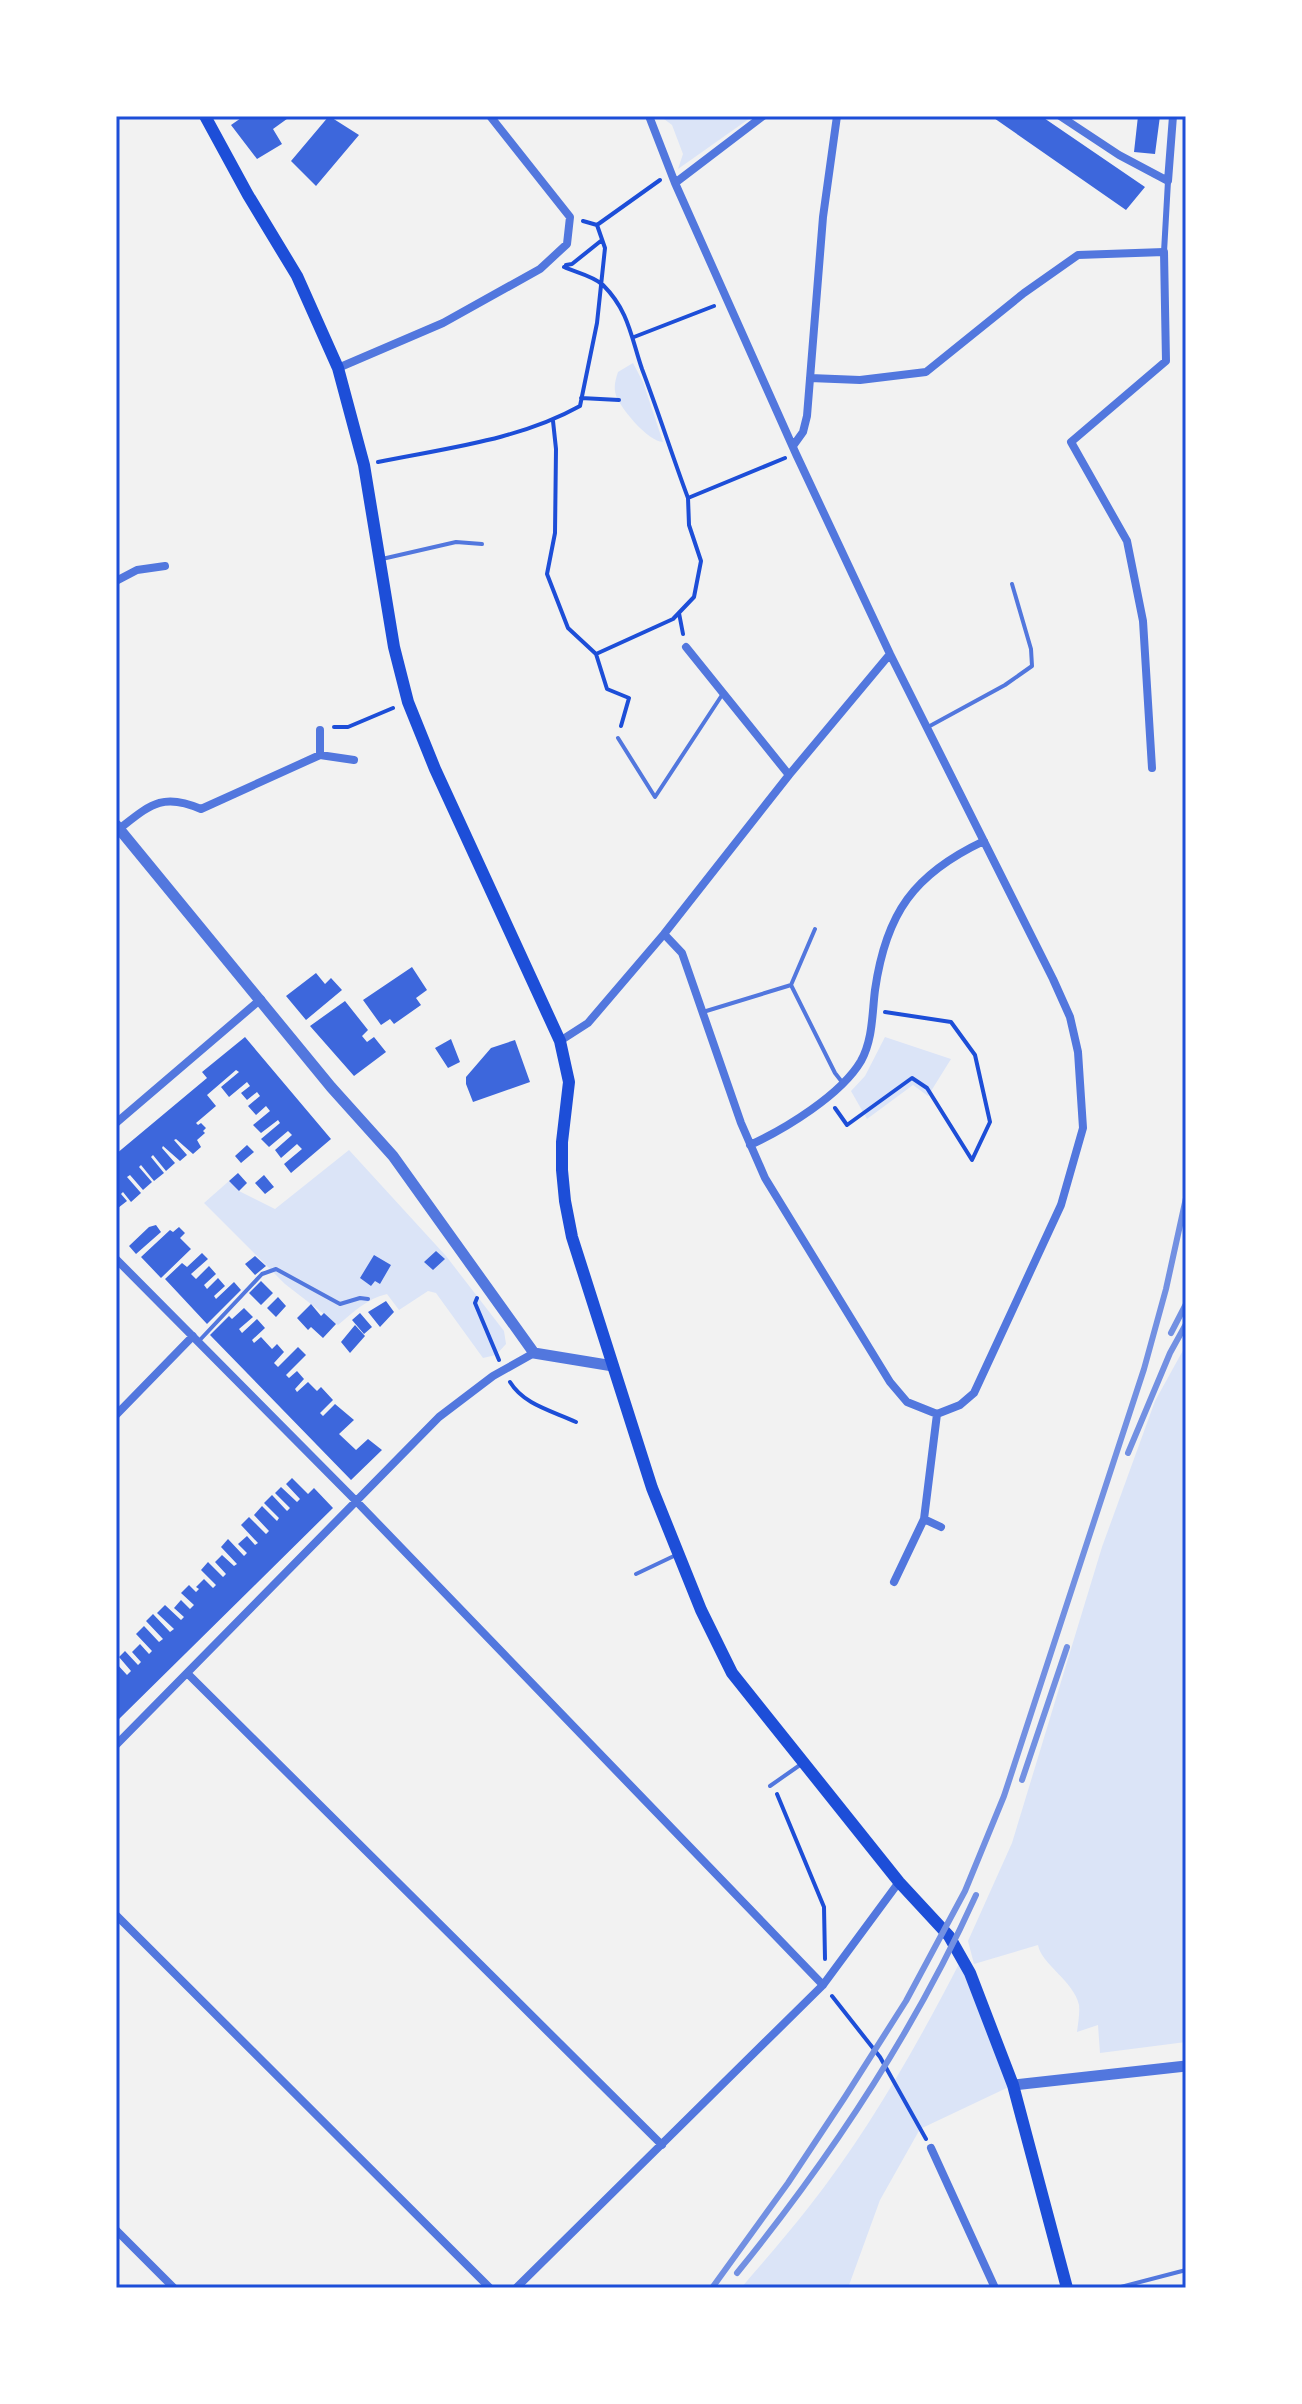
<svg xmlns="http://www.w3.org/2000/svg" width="1302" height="2404" viewBox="0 0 1302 2404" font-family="Jost,sans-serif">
<rect width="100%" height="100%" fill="#f2f2f2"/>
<path fill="#dbe4f7" d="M 660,116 L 753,116 L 678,169 L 683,154 L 672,125 Z
M 633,363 L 643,382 L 663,442 C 648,441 624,412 617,398 C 613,389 615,381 618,372 Z
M 885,1037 L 951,1059 L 928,1096 L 913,1085 L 867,1119 L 851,1091 L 865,1076 Z
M 349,1150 L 446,1256 L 504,1331 L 506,1344 L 496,1355 L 483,1358 L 436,1293 L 428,1291 L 399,1310 L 387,1294 C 368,1298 352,1313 338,1325 L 285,1284 L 204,1203 L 229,1181 L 239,1191 L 275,1209 Z
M 1186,1345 L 1186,2042 L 1100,2053 L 1098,2025 L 1077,2032 C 1078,2024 1080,2013 1079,2005 C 1074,1981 1041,1964 1038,1945 L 974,1964 L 968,1941 L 1012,1843 L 1102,1547 L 1155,1401 Z
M 962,1958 L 1013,2085 L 920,2129 L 880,2200 L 848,2288 L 741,2288 C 764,2261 787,2235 808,2208 C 868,2132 918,2044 962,1958 Z"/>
<path fill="#3d67dc" d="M 244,116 L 291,116 L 273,129 L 282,144 L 257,159 L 231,125 Z
M 329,116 L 359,135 L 316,186 L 291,161 Z
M 991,116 L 1041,116 L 1145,187 L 1126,210 Z
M 1138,116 L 1160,116 L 1155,154 L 1134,152 Z
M 412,967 L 427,990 L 416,998 L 421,1005 L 394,1024 L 390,1019 L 381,1025 L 363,1000 Z
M 316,973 L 325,984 L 331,978 L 342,990 L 306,1020 L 286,996 Z
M 345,1001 L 368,1030 L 362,1036 L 367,1042 L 374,1037 L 386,1052 L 354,1076 L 310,1026 Z
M 245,1037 L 331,1139 L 291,1173 L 284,1164 L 302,1149 L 297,1144 L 281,1158 L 275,1150 L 292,1135 L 288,1131 L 269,1147 L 261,1139 L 280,1123 L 278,1120 L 261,1133 L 253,1125 L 270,1111 L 266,1106 L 256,1115 L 248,1106 L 260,1096 L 257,1092 L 247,1100 L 241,1093 L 250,1086 L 247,1082 L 229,1097 L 221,1087 L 239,1072 L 236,1070 L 207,1095 L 216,1106 L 196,1123 L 198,1125 L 201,1123 L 206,1128 L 203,1131 L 205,1133 L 197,1140 L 201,1147 L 193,1154 L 176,1139 L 174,1140 L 187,1155 L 180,1161 L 163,1146 L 162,1148 L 175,1163 L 166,1171 L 153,1155 L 151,1157 L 164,1173 L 154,1181 L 141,1165 L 139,1167 L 152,1182 L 143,1190 L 130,1175 L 127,1177 L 141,1193 L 131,1202 L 123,1192 L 121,1194 L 127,1201 L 118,1208 L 116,1154 L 207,1078 L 202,1072 Z
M 451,1039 L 460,1062 L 448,1068 L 435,1048 Z
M 515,1040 L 530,1082 L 473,1102 L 466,1084 L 466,1077 L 491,1048 Z
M 247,1145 L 254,1152 L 241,1163 L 235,1156 Z
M 238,1173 L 247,1183 L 239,1191 L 229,1181 Z
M 264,1175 L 274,1187 L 265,1194 L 255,1183 Z
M 156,1225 L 161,1232 L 136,1254 L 129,1246 L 149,1227 Z
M 179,1227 L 185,1233 L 180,1238 L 191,1249 L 161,1278 L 141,1257 L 170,1230 L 173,1232 Z
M 436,1251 L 445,1259 L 433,1270 L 424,1262 Z
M 202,1253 L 208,1259 L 191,1274 L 196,1279 L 209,1266 L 216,1274 L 204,1285 L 207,1289 L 218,1278 L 225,1286 L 214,1296 L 216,1299 L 234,1282 L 241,1290 L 207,1324 L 165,1279 L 182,1263 L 187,1267 Z
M 374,1255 L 391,1265 L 380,1284 L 375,1281 L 371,1286 L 360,1278 Z
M 255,1256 L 266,1266 L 255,1275 L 245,1264 Z
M 261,1281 L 273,1293 L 261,1305 L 249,1293 Z
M 278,1297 L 286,1306 L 276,1317 L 267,1308 Z
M 386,1301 L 394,1312 L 380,1327 L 368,1312 Z
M 311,1304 L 321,1316 L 324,1313 L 336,1324 L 323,1338 L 311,1327 L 308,1330 L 297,1318 Z
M 244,1308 L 253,1317 L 239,1329 L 242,1333 L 257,1319 L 265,1328 L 252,1340 L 254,1343 L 261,1337 L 272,1349 L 277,1344 L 284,1352 L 274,1363 L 278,1367 L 298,1347 L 306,1355 L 286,1375 L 289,1378 L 297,1371 L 304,1379 L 295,1389 L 297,1392 L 308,1382 L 317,1391 L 321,1387 L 333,1400 L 320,1413 L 323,1416 L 335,1404 L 354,1420 L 339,1434 L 356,1450 L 368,1439 L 382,1450 L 351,1480 L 210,1335 L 229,1316 L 232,1319 Z
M 360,1313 L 372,1327 L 364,1334 L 352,1320 Z
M 355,1325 L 365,1336 L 350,1353 L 341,1342 Z
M 292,1478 L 308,1494 L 314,1488 L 333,1508 L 116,1722 L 116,1687 L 119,1682 L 116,1678 L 116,1663 L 127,1675 L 131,1671 L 119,1657 L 125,1651 L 138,1665 L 141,1662 L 132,1652 L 140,1644 L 149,1654 L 152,1651 L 136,1634 L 144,1626 L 159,1642 L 163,1639 L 146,1621 L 153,1614 L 170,1632 L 174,1629 L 157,1613 L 165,1605 L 181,1620 L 184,1617 L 174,1608 L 181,1600 L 190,1609 L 194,1605 L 181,1593 L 189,1585 L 196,1592 L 199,1589 L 196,1587 L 204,1579 L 213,1588 L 216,1585 L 201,1570 L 208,1562 L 223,1577 L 226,1574 L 215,1562 L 222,1555 L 234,1566 L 237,1564 L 221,1547 L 228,1539 L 244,1556 L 247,1553 L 238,1544 L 247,1536 L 255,1545 L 258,1543 L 241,1525 L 249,1517 L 266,1534 L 269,1531 L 254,1515 L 262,1506 L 277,1521 L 279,1518 L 264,1503 L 272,1495 L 287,1511 L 290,1508 L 275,1493 L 281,1487 L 297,1502 L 300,1499 L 286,1484 Z"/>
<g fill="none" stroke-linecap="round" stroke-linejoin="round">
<path stroke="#1d4ed8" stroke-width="4" d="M 583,221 L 597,225 L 660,180
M 566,265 L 572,264 L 602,240
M 564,267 C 575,272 594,276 603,285 C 629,311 631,337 642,369 C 658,411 672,455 688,498 L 785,458
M 634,337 L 714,306
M 581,398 L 619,400
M 553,421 L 556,449 L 555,533 L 547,574 L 568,628 L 596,654 L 673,619 L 694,597 L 701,561 L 689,525 L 688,498
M 378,462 C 446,448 519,440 580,406 L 597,323 L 605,248 L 597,225
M 679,613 L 683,634
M 596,654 L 607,689 L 629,698 L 621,726
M 334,727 L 348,727 L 393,708
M 835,1108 L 847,1125 L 912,1078 L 927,1088 L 972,1160 L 990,1122 L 975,1055 L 951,1022 L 885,1012
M 477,1298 L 475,1303 L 499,1360
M 510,1382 C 524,1405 553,1411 576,1422
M 777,1794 L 824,1907 L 825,1959
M 832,1996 L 880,2057 L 926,2139"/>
<path stroke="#5277de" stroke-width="4" d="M 382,559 L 456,542 L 482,544
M 928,727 L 1005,685 L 1032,666 L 1031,649 L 1012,584
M 618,738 L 655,797 L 722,695
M 791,985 L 815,929
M 703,1012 L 791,985 L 835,1073 L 842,1082
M 198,1342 L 262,1274 L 276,1269 L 340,1304 L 360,1298 L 368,1299
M 636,1574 L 676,1555
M 770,1786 L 800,1765
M 1117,2288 L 1186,2270"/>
<path stroke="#5277de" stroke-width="6" d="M 1164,252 L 1168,181"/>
<path stroke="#5277de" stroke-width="8" d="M 649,116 L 675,183 L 796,454 L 890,654 L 1053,979 L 1070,1017 L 1078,1052 L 1083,1128 L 1061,1205 L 974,1393 L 960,1405 L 937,1414 L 924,1519 L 894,1582
M 1060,116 L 1119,155 L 1168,181 L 1173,116
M 675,183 L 763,116
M 338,368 L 443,323 L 540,269 L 567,244 L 570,217 L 490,116
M 810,378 L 860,380 L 926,372 L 1024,293 L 1078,255 L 1164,252 L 1166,361 L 1071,442 L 1127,541 L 1143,621 L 1152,768
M 793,446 L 803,432 L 807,416 L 823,217 L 837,116
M 116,581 L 137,570 L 165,566
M 686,647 L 789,775
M 320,755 L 320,730
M 119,829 C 150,805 162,792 201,809 L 320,755 L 354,760
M 664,934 L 682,953 L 741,1123 L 765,1178 L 890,1382 L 907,1402 L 937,1414
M 560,1041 L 588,1023 L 664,934 L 789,775 L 890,654
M 116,1123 L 261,999
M 750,1145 C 785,1129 841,1095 861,1061 C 873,1039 872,1014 875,990 C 886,913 914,874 984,841
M 116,1259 L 357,1502 L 823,1985
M 116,1415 L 193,1336
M 924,1519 L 941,1527
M 188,1674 L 662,2145
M 116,1745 L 439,1417 L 493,1376 L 534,1353
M 116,1915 L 490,2288
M 931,2148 L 995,2288
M 116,2230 L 174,2288
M 516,2288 L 823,1985 L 899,1882"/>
<path stroke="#5277de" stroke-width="11" d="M 116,825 L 331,1087 L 393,1156 L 534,1353 L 613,1366
M 1013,2085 L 1186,2066"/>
<path stroke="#1d4ed8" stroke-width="12" d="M 205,116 L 248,195 L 297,276 L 338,368 L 364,465 L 394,647 L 408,702 L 435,769 L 560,1041 L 569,1082 L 562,1142 L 562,1170 L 565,1201 L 572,1237 L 652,1488 L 701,1610 L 732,1673 L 899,1882 L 949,1936 L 970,1973 L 1013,2085 L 1067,2288"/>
<path stroke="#7290e2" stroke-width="6" d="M 1171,1333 L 1186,1304
M 1128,1453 L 1170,1353 L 1186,1324
M 1022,1780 L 1067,1647
M 737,2273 C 832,2156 914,2032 976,1895
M 712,2288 L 788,2183 L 845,2097 L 906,2001 L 965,1891 L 1004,1796 L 1144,1369 L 1166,1289 L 1186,1198"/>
</g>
<rect width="1302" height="2404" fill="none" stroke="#ffffff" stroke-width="236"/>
<rect x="118" y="118" width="1066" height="2168" fill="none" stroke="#1d4ed8" stroke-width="3"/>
</svg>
